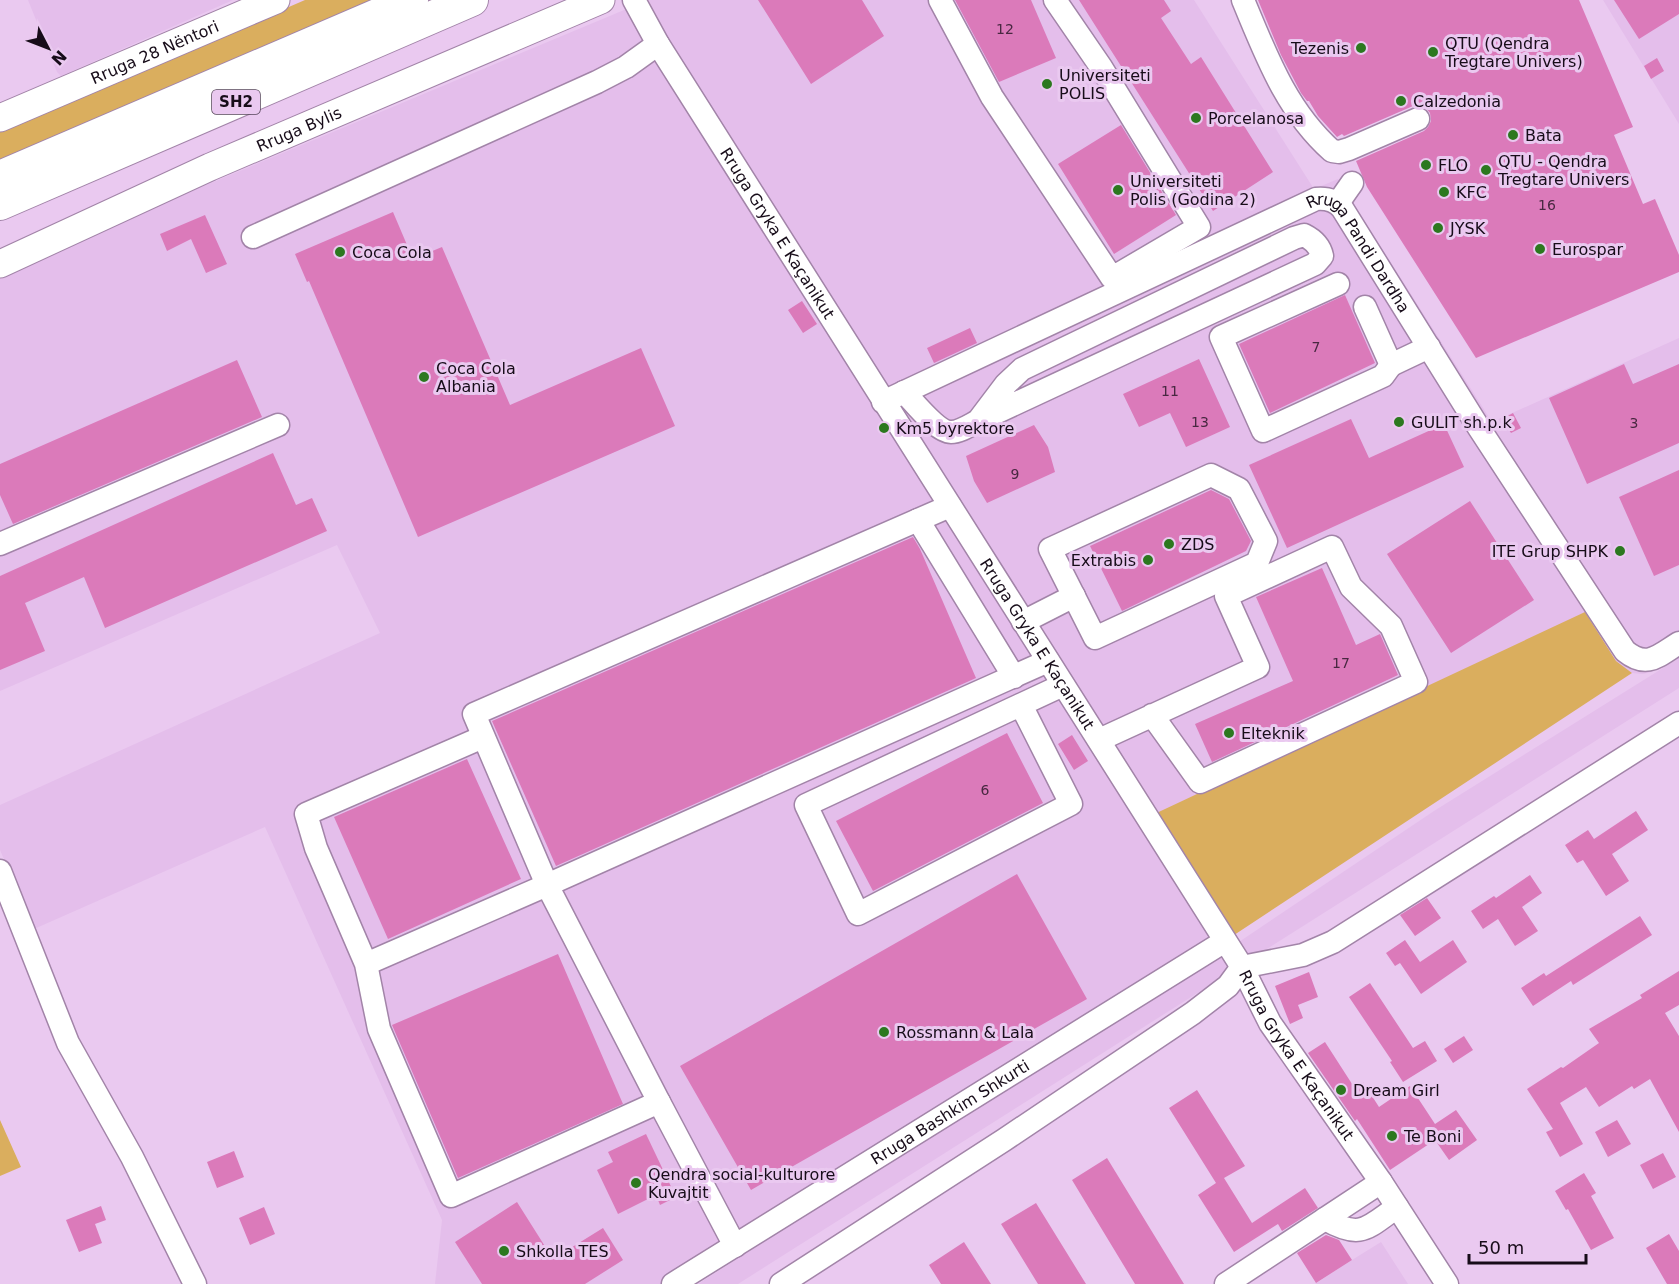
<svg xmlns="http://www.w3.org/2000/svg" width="1679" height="1284" viewBox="0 0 1679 1284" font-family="'DejaVu Sans',sans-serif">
<rect width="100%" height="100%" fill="#eac9f0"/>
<path fill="#e4beeb" d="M 28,0 L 233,0 L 61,76 L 57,72 Z
M 648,0 L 1194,0 L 1314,189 L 1338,179 L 1492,422 L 1679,338 L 1679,654 L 1651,672 L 1643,674 L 1632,673 L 1616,661 L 1585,612 L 1225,941 L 674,1284 L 435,1284 L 442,1220 L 265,827 L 34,929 L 0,850 L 0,805 L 380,633 L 337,545 L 0,691 L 0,276 L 199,188 Z
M 1603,0 L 1679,0 L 1679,124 Z
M 1679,658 L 1679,688 L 738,1284 L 698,1284 L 942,1128 L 1215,958 L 1434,811 Z
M 1381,1242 L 1408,1284 L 1315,1284 L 1352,1260 Z"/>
<path fill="#daae5e" d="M 305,0 L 385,0 L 0,166 L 0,131 Z
M 1585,612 L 1616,661 L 1632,673 L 1225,941 L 1148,817 Z
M 0,1120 L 21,1167 L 0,1176 Z"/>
<path fill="#db7aba" d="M 758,0 L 862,0 L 884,36 L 811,84 Z
M 955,0 L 1031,0 L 1056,58 L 999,82 Z
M 1079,0 L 1164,0 L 1171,11 L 1161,18 L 1191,64 L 1201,57 L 1273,172 L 1213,211 Z
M 1258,0 L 1579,0 L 1633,127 L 1614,135 L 1643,204 L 1655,199 L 1679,255 L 1679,272 L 1476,358 L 1367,187 L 1356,161 L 1424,131 L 1428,127 L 1431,121 L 1430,113 L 1426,108 L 1419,106 L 1413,106 L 1344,136 L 1342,134 L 1337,137 L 1318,116 L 1309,101 L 1307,101 L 1301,93 L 1281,55 Z
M 1614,0 L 1679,0 L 1679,14 L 1639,39 Z
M 1657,58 L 1664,71 L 1651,79 L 1644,66 Z
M 1121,125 L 1176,215 L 1114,254 L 1058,164 Z
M 393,212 L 413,259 L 442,247 L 510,405 L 641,348 L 675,426 L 418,537 L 309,281 L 307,282 L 295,254 Z
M 205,215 L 227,264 L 206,273 L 191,239 L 167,251 L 160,234 Z
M 1345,295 L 1375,363 L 1270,413 L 1239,344 Z
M 802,301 L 817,324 L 803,333 L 788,310 Z
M 970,328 L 977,343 L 934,363 L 927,348 Z
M 1199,359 L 1230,427 L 1186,447 L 1170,413 L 1139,427 L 1123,394 Z
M 237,360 L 262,417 L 13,524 L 0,495 L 0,464 Z
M 1624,364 L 1633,384 L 1679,364 L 1679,443 L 1587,484 L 1549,398 Z
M 1513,413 L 1521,428 L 1511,433 L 1502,419 Z
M 1351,419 L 1369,458 L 1444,424 L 1464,467 L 1287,548 L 1249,465 Z
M 1034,425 L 1048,447 L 1055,472 L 987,503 L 974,481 L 966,456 Z
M 273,453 L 296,505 L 312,498 L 327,531 L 105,628 L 84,577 L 25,603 L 45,651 L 0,670 L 0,576 Z
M 1679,470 L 1679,565 L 1654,576 L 1619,497 Z
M 1211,490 L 1229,499 L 1251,541 L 1246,551 L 1122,611 L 1090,546 Z
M 1470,501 L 1534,600 L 1451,653 L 1387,554 Z
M 913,537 L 920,549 L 976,678 L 556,866 L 492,721 Z
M 1322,568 L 1356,645 L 1380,634 L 1398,675 L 1212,762 L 1195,724 L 1293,681 L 1256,597 Z
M 1007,733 L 1043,803 L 873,891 L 836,821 Z
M 1072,735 L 1088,761 L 1074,770 L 1058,744 Z
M 467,759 L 521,879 L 388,939 L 334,817 Z
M 1636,811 L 1648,830 L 1612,854 L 1629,881 L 1606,896 L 1583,860 L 1577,863 L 1565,845 L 1588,830 L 1594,839 Z
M 1017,874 L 1087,999 L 751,1190 L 680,1066 Z
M 1530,875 L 1542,893 L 1522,907 L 1538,931 L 1515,946 L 1498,919 L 1483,929 L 1471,911 L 1494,896 L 1496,898 Z
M 1427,898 L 1441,918 L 1415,936 L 1400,915 Z
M 1640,916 L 1652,935 L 1573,985 L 1571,981 L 1533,1006 L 1521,988 L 1544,973 L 1546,976 Z
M 1405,940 L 1420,962 L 1453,940 L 1467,962 L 1421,994 L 1400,963 L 1395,966 L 1386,953 Z
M 558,954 L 623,1104 L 458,1178 L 392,1025 Z
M 1679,971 L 1679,1005 L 1665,1013 L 1679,1036 L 1679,1132 L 1650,1079 L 1634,1089 L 1632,1086 L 1599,1107 L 1586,1087 L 1560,1103 L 1583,1144 L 1560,1157 L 1546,1132 L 1553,1129 L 1527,1089 L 1561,1067 L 1563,1068 L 1599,1043 L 1589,1029 L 1642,998 L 1640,995 Z
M 1309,972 L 1318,997 L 1298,1005 L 1303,1018 L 1290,1024 L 1275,986 Z
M 1370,983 L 1413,1048 L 1425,1041 L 1437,1061 L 1403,1082 L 1390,1062 L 1392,1061 L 1349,997 Z
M 1464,1036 L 1473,1050 L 1453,1063 L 1444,1049 Z
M 1325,1042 L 1354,1087 L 1363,1082 L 1379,1107 L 1410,1086 L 1435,1124 L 1456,1110 L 1477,1140 L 1449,1160 L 1435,1140 L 1390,1170 L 1357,1119 L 1355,1121 L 1308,1053 Z
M 1197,1090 L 1245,1166 L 1224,1178 L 1252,1223 L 1305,1188 L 1318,1208 L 1282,1231 L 1278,1224 L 1234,1252 L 1198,1195 L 1216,1183 L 1169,1108 Z
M 1617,1120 L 1631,1144 L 1608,1157 L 1595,1132 Z
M 646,1134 L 676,1197 L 660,1205 L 656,1195 L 618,1214 L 597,1170 L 613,1162 L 608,1152 Z
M 234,1151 L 244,1177 L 217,1188 L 207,1162 Z
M 1663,1153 L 1676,1177 L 1653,1189 L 1640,1165 Z
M 1107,1158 L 1184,1284 L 1135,1284 L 1072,1180 Z
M 1584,1173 L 1596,1193 L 1591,1196 L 1614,1238 L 1591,1250 L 1568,1209 L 1566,1210 L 1555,1191 Z
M 517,1202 L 553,1259 L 603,1228 L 623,1260 L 585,1284 L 482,1284 L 455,1242 Z
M 1036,1203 L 1086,1284 L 1038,1284 L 1001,1224 Z
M 101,1206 L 106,1220 L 95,1224 L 102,1243 L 79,1252 L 66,1220 Z
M 264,1207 L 275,1234 L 250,1245 L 239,1218 Z
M 1669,1234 L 1679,1251 L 1679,1284 L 1667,1284 L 1646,1248 Z
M 1326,1235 L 1339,1240 L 1352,1260 L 1316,1283 L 1297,1253 Z
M 964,1242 L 991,1284 L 941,1284 L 929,1265 Z"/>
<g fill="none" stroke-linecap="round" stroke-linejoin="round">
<defs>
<g id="minor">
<path id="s1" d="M 634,0 L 658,44 L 1242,967 L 1270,1023 L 1381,1182 L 1447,1284"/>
<path d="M 940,0 L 992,97 L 1112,278 L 1199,227 L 1101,67 L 1055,0"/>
<path d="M 1243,0 C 1266,55 1286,110 1332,151 L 1339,152 L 1349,149 L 1418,119"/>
<path d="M 1338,203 L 1352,183"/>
<path d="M 253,237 L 597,82 L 626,67 L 658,44"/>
<path d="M 1338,284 L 1221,337 L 1263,431 L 1383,376 L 1391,365"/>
<path d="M 1365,307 L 1391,365 L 1429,347"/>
<path d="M 904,392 C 914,402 937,432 951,432 C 960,432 970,425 978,421 L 1315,264 L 1322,256 C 1320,246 1314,240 1304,235 L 1294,238 L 1022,369 L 1006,384 L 978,421"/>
<path id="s2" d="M 883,402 L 1316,199 C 1326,198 1335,200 1342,208 L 1479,428 L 1625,651 C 1647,669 1658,656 1679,643"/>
<path d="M 1211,475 L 1239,489 L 1266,541 L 1257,563 L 1095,638 L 1050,549 Z"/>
<path d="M 950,506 L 474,714 L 547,885 L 1048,661"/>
<path d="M 918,520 L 1014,677"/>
<path d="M 0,544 L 278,425"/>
<path d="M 1023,622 L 1074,596"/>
<path d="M 1021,705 L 1071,804 L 858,914 L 806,805 L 1063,685"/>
<path d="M 1099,740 C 1152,716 1205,691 1258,667 L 1226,596 L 1332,547 L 1351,587 L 1391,626 L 1416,682 L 1200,782 L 1152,715"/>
<path d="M 0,871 L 68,1043 L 132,1157 L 195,1284"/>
<path d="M 366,964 L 547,885 L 659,1102 L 451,1196 L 379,1029 L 366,964 L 316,848 L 306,814 L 483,737"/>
<path d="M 659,1102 L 735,1246"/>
<path d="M 1325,1219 C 1361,1240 1367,1228 1397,1207"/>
<path id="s3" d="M 673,1284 L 1225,941"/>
<path d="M 781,1284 L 1004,1140 L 1193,1013 L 1228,986 L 1242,967 L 1303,955 L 1333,942 L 1679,723"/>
<path d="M 1226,1284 L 1381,1182"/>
</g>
<g id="major">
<path id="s4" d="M 0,118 L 276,0"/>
<path id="s5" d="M 0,264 L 210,167 L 601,0"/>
</g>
<path id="highway" d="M 0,177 L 412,0
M 0,204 L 472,0"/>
</defs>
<use href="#minor" stroke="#a284a8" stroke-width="25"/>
<use href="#major" stroke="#a284a8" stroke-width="29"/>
<use href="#highway" stroke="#a284a8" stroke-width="34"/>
<use href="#minor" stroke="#fff" stroke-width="22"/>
<use href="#major" stroke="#fff" stroke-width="27"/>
<use href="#highway" stroke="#fff" stroke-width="32"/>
</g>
<g fill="#2c781f" stroke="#eac9f0" stroke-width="2">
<circle cx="1361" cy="48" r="6"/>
<circle cx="1433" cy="52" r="6"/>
<circle cx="1047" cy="84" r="6"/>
<circle cx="1401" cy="101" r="6"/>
<circle cx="1196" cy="118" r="6"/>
<circle cx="1513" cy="135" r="6"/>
<circle cx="1426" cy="165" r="6"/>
<circle cx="1486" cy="170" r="6"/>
<circle cx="1118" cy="190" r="6"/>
<circle cx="1444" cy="192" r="6"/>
<circle cx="1438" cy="228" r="6"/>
<circle cx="1540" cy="249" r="6"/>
<circle cx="340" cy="252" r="6"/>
<circle cx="424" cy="377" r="6"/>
<circle cx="1399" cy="422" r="6"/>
<circle cx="884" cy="428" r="6"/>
<circle cx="1169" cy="544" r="6"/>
<circle cx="1620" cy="551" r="6"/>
<circle cx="1148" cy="560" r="6"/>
<circle cx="1229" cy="733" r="6"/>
<circle cx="884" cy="1032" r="6"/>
<circle cx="1341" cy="1090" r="6"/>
<circle cx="1392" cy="1136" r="6"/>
<circle cx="636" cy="1183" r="6"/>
<circle cx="504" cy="1251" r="6"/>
</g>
<g text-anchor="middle" stroke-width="6" stroke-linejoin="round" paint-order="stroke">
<g font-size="14" fill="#482841">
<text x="1005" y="34">12</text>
<text x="1547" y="210">16</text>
<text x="1316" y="352">7</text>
<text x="1170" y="396">11</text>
<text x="1200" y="427">13</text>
<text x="1634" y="428">3</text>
<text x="1015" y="479">9</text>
<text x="1341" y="668">17</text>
<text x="985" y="795">6</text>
</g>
<rect fill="#eac9f0" stroke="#56455a" stroke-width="1.5" x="212" y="90" width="48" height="24" rx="4.5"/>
<g font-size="15" font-weight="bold" fill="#170c19">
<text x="236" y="107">SH2</text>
</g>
<g font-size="16" fill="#170c19" stroke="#eac9f0" text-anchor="start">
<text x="1445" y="49">QTU (Qendra<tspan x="1445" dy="18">Tregtare Univers)</tspan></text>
<text x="1349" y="54" text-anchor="end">Tezenis</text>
<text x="1059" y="81">Universiteti<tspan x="1059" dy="18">POLIS</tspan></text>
<text x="1413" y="107">Calzedonia</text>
<text x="1208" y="124">Porcelanosa</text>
<text x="1525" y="141">Bata</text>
<text x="1498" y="167">QTU - Qendra<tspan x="1498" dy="18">Tregtare Univers</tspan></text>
<text x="1438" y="171">FLO</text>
<text x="1130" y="187">Universiteti<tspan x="1130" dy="18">Polis (Godina 2)</tspan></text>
<text x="1456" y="198">KFC</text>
<text x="1450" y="234">JYSK</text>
<text x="1552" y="255">Eurospar</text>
<text x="352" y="258">Coca Cola</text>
<text x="436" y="374">Coca Cola<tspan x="436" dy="18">Albania</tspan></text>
<text x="1411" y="428">GULIT sh.p.k</text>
<text x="896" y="434">Km5 byrektore</text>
<text x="1181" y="550">ZDS</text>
<text x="1608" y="557" text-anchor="end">ITE Grup SHPK</text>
<text x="1136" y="566" text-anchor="end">Extrabis</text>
<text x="1241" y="739">Elteknik</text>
<text x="896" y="1038">Rossmann &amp; Lala</text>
<text x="1353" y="1096">Dream Girl</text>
<text x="1404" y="1142">Te Boni</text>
<text x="648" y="1180">Qendra social-kulturore<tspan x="648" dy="18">Kuvajtit</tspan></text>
<text x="516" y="1257">Shkolla TES</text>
</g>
<g font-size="16" fill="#170c19" stroke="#eac9f0">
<text dy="6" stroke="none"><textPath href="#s4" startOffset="168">Rruga 28 Nëntori</textPath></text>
<text dy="6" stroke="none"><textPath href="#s5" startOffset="328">Rruga Bylis</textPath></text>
<text dy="6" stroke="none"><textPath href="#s1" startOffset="274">Rruga Gryka E Kaçanikut</textPath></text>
<text dy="6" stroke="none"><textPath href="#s2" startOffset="548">Rruga Pandi Dardha</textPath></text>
<text dy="6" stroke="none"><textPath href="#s1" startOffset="760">Rruga Gryka E Kaçanikut</textPath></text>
<text dy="6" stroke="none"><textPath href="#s1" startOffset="1246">Rruga Gryka E Kaçanikut</textPath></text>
<text dy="6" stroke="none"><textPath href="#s3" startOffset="326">Rruga Bashkim Shkurti</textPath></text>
</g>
</g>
<g transform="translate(48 48) rotate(132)" stroke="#eac9f0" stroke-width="4.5" paint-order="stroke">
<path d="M0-4.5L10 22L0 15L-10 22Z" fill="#170c19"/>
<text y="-9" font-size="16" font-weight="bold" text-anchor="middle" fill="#170c19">N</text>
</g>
<path d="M1469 1254v9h117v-9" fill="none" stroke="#170c19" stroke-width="3"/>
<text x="1478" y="1254" font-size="18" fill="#170c19" stroke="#eac9f0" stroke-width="4.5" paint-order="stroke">50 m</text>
</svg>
